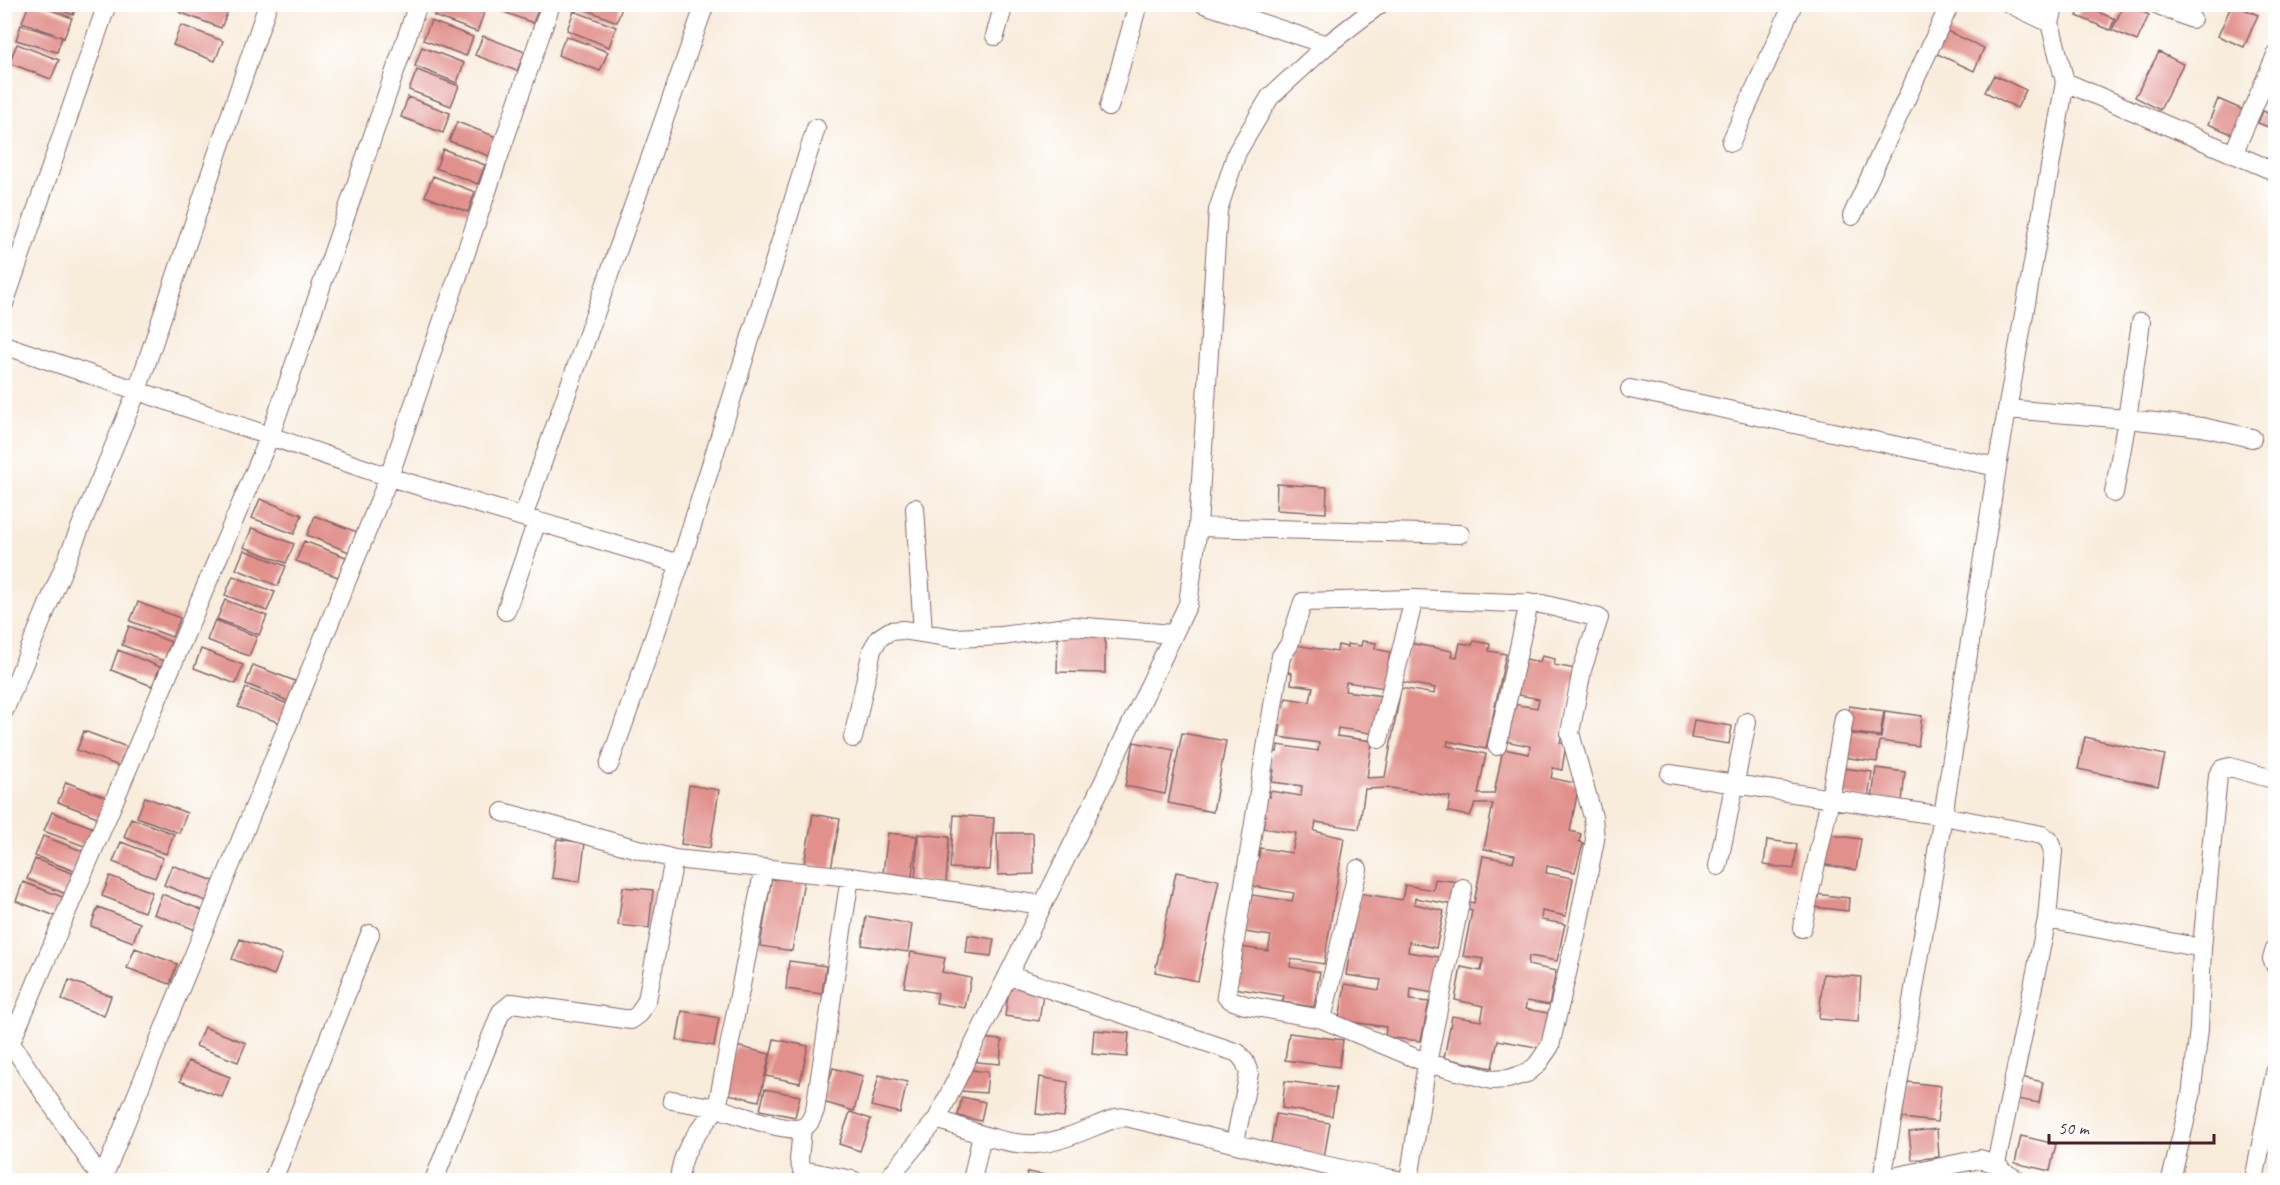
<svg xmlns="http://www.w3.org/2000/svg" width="2280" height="1185" viewBox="0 0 2280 1185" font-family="Caveat,sans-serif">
<rect width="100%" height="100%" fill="#fff"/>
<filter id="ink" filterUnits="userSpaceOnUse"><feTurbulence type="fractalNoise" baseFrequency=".0167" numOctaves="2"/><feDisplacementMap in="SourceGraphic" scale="12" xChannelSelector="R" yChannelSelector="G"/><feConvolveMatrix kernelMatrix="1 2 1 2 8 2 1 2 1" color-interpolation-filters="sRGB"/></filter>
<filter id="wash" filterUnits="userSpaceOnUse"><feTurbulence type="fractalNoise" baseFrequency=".008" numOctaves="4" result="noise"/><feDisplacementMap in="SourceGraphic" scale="24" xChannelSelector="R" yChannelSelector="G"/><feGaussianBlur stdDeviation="1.35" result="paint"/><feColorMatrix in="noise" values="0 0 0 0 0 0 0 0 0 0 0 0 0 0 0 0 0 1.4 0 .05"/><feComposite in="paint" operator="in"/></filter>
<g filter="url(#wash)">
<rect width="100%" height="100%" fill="#f8ecdb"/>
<g id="blocks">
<path fill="#e1908c" d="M 29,4 L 36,4 L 72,18 L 64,38 L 22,22 Z
M 45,4 L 77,4 L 73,15 Z
M 182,4 L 219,4 L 229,8 L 221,28 L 179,12 Z
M 439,4 L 463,4 L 484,13 L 477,32 L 434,16 Z
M 492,4 L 540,4 L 533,23 L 491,7 Z
M 572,4 L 623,4 L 617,22 Z
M 2124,4 L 2149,15 L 2137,41 L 2112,30 Z
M 2232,4 L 2258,15 L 2244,47 L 2218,36 Z
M 2081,5 L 2115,19 L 2110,30 L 2077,16 Z
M 574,11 L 616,27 L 609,47 L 567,30 Z
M 431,21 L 473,37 L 466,56 L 423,40 Z
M 21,25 L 62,37 L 57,52 L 16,40 Z
M 181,25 L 223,41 L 215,61 L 173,45 Z
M 1943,29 L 1984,48 L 1974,71 L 1933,52 Z
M 483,36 L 525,52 L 517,71 L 475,55 Z
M 566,36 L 608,52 L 600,71 L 558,55 Z
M 17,44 L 59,60 L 51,79 L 9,63 Z
M 422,47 L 464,63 L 457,83 L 415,66 Z
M 2159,52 L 2183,64 L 2160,110 L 2135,97 Z
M 417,70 L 459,86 L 451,106 L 409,90 Z
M 1994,75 L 2026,90 L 2017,108 L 1985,92 Z
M 408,97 L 450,113 L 443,133 L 401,117 Z
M 2218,99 L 2250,113 L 2239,137 L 2208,124 Z
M 2263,111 L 2276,116 L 2276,130 L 2258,123 Z
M 457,122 L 499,138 L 492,157 L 449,141 Z
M 443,149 L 485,165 L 478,184 L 436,168 Z
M 433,176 L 475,192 L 468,212 L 425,196 Z
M 1277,484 L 1327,487 L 1326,513 L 1276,510 Z
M 260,499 L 302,515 L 294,534 L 252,518 Z
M 315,516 L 357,532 L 349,552 L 307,535 Z
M 252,528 L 294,544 L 286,563 L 244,547 Z
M 304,541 L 346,557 L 338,577 L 296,561 Z
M 244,550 L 286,566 L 278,586 L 236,569 Z
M 233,576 L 275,592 L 267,611 L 225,595 Z
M 225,600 L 267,616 L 259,635 L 217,619 Z
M 138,602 L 180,618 L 172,637 L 130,621 Z
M 215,620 L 257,637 L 249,656 L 207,640 Z
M 129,626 L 171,642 L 164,661 L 122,645 Z
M 1058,634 L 1105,635 L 1105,673 L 1057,672 Z
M 1362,641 L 1376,643 L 1375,649 L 1390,652 L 1385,688 L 1346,682 L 1345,691 L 1382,696 L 1376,734 L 1338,728 L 1337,736 L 1372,741 L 1367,778 L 1385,777 L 1401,688 L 1434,694 L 1435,688 L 1402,682 L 1409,643 L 1452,651 L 1451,656 L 1457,657 L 1460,643 L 1472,645 L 1474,641 L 1490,644 L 1489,651 L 1506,654 L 1486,749 L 1448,741 L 1447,746 L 1486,754 L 1478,794 L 1494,794 L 1503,749 L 1529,754 L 1530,746 L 1505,741 L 1512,704 L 1537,708 L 1539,699 L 1514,694 L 1521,658 L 1540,662 L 1542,656 L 1555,659 L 1554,665 L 1581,670 L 1571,683 L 1560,743 L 1566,744 L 1562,770 L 1553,768 L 1551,778 L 1579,784 L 1570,831 L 1581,834 L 1579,842 L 1583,843 L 1575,872 L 1547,866 L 1546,873 L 1573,878 L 1566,916 L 1542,911 L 1541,920 L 1565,924 L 1557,961 L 1529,956 L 1528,965 L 1556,971 L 1549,1005 L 1527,1001 L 1525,1009 L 1548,1013 L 1541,1048 L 1498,1040 L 1492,1068 L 1444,1058 L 1452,1016 L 1481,1021 L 1484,1006 L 1455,1000 L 1461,967 L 1481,971 L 1483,959 L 1463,956 L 1472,911 L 1455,905 L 1415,898 L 1414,904 L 1444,911 L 1436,948 L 1409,942 L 1408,952 L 1440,957 L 1433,993 L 1411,989 L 1410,1000 L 1429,1002 L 1421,1041 L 1385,1037 L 1386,1027 L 1339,1020 L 1345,984 L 1379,990 L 1381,980 L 1346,975 L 1359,893 L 1402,900 L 1405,885 L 1433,890 L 1435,879 L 1459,882 L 1456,898 L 1474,903 L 1483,856 L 1513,862 L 1515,855 L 1484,849 L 1493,804 L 1475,804 L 1470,816 L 1448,812 L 1450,797 L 1391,788 L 1365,789 L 1359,829 L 1316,822 L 1314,831 L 1344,838 L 1324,964 L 1291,959 L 1290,967 L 1320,972 L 1314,1007 L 1282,1002 L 1284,996 L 1233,988 L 1241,947 L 1268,951 L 1271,936 L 1244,932 L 1252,895 L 1292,901 L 1294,893 L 1252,886 L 1252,856 L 1259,857 L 1260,848 L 1292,853 L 1296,833 L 1263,828 L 1265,815 L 1262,814 L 1265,796 L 1270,797 L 1270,791 L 1301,796 L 1302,786 L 1272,782 L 1274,770 L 1269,769 L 1272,751 L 1277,752 L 1278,745 L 1318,751 L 1319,743 L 1279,737 L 1281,725 L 1276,724 L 1279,706 L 1284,707 L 1286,698 L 1310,702 L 1313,687 L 1291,684 L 1292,673 L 1288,672 L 1291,651 L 1295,652 L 1296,645 L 1337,652 L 1338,645 L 1347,647 L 1347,644 L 1361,646 Z
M 201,649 L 243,665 L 236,684 L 194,668 Z
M 118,650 L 160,667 L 152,686 L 111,670 Z
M 253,665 L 295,681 L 288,701 L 246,684 Z
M 246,688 L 288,704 L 280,723 L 238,707 Z
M 1849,706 L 1884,711 L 1880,736 L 1845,732 Z
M 1885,711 L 1922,716 L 1918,746 L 1880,741 L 1877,762 L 1843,757 L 1846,733 L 1881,738 Z
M 1694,720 L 1732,726 L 1729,744 L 1691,738 Z
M 84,731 L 127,747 L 119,766 L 77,750 Z
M 1182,733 L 1226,741 L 1213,812 L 1168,803 Z
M 2085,737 L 2165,755 L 2158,786 L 2078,769 Z
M 1134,742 L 1174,750 L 1165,794 L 1125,786 Z
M 1836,767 L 1872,772 L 1868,799 L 1833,794 Z
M 1876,768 L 1905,772 L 1902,802 L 1872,798 Z
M 66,782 L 108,798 L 100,818 L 58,802 Z
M 689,785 L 719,790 L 710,848 L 681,844 Z
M 145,797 L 187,813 L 179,833 L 137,817 Z
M 52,812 L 94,828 L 87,847 L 44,831 Z
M 813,814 L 840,819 L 831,869 L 804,864 Z
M 954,815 L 994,818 L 990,870 L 950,868 Z
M 131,818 L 174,834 L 166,854 L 124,837 Z
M 888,833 L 917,836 L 911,884 L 882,881 Z
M 997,833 L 1033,833 L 1034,874 L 998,875 Z
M 918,834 L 949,837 L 946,883 L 915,881 Z
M 1824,834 L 1861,839 L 1856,870 L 1819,864 Z
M 43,836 L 85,852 L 77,872 L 35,856 Z
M 557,839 L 585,843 L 580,882 L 552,878 Z
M 1767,840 L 1797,844 L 1794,869 L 1764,865 Z
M 121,842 L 163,858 L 155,878 L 113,862 Z
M 35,859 L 77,875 L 69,895 L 27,879 Z
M 172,865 L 214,881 L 206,901 L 164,885 Z
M 1176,872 L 1219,880 L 1198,981 L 1155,972 Z
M 772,875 L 804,880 L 792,951 L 760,946 Z
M 110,876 L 152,892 L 144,912 L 102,896 Z
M 23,882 L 65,898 L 58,917 L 16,901 Z
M 623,887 L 653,890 L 649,928 L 618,925 Z
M 162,894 L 204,911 L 196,930 L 154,914 Z
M 1815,894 L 1849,898 L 1848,911 L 1814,907 Z
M 98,907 L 140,923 L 133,942 L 91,926 Z
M 866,916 L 912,924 L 908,952 L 862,945 Z
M 968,935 L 994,939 L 991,956 L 966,953 Z
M 240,939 L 282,955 L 274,975 L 232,959 Z
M 135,948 L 177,964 L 170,984 L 127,968 Z
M 911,952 L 945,958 L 942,972 L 971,978 L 965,1008 L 936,1003 L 938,993 L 904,987 Z
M 789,961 L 826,966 L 822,994 L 786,989 Z
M 1823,974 L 1861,977 L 1858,1022 L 1819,1019 Z
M 69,980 L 111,996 L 104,1016 L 62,1000 Z
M 1010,983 L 1044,988 L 1039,1021 L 1005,1016 Z
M 682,1011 L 719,1018 L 714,1046 L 677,1040 Z
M 204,1027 L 246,1043 L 238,1062 L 196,1046 Z
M 1094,1030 L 1129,1033 L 1127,1057 L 1092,1054 Z
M 1289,1033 L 1343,1040 L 1339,1067 L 1285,1060 Z
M 979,1038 L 1002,1040 L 1000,1064 L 977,1062 Z
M 774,1039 L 808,1046 L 800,1083 L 766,1076 Z
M 736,1046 L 770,1054 L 759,1101 L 724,1093 Z
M 188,1061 L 230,1077 L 222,1097 L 180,1081 Z
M 833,1068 L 863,1076 L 854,1111 L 823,1102 Z
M 962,1069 L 988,1072 L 986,1093 L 960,1091 Z
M 879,1075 L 907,1082 L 900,1113 L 871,1106 Z
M 1040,1077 L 1068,1082 L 1064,1117 L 1036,1114 Z
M 2021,1077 L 2043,1082 L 2039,1103 L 2017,1099 Z
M 1285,1081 L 1336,1088 L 1332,1116 L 1282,1108 Z
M 1907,1082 L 1941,1086 L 1937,1122 L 1902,1118 Z
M 765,1089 L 800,1096 L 795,1117 L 760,1110 Z
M 962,1097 L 985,1102 L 981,1121 L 958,1116 Z
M 850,1112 L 871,1119 L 860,1151 L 839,1144 Z
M 1276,1114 L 1330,1123 L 1324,1158 L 1270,1149 Z
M 1937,1129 L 1939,1157 L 1912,1160 L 1909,1132 Z
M 2021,1136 L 2056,1144 L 2050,1171 L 2015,1163 Z
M 1027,1172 L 1069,1179 L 1069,1180 L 1026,1180 Z"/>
</g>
</g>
<g filter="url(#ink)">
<use href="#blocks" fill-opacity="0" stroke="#876769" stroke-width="1.5"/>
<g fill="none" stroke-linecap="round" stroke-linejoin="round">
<defs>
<path id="street" d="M 1204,4 L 1327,45
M 2010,4 L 2050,23
M 2156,4 L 2192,19
M 995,36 L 1004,4
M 2065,82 L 2276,172
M 1109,107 L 1138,4
M 1731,142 L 1793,4
M 2233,154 L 2276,55
M 1852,216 L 1950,4
M 4,304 L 107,4
M 4,345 L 389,477 L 680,564
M 1630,389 L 1997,467
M 2007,409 L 2127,419 L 2141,322
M 2114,493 L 2127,419 L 2202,427 L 2252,438
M 915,508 L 923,633
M 523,517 L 705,4
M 1198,527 L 1460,534
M 506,611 L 537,521
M 4,711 L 137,391 L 268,4
M 853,738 L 872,650 L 879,638 L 890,631 L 903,630 L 954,638 L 1002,636 L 1073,626 L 1173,634
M 1379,739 L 1414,599
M 1497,746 L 1529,603
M 609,765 L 680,564 L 816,128
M 1670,774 L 1943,816 L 2042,835 L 2049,840 L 2053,851 L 2047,919 L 1996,1164
M 503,812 L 674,859 L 850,877 L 1042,905
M 1718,866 L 1747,722
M 2047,919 L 2202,948
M 1802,928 L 1830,799 L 1844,718
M 2276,946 L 2272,959 L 2276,967
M 1008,975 L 1238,1053 L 1245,1062 L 1249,1073 L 1235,1142
M 1322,1019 L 1358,869
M 4,1033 L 102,1180
M 11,1042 L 270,436 L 418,4
M 672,1100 L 717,1108 L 764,868
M 937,1119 C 966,1129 1005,1146 1036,1144 C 1063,1142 1091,1127 1116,1118 L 1126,1117 C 1217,1138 1307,1164 1398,1180
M 802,1128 L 799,1160 L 802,1170 L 853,1180
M 1883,1179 L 1980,1159 L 1996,1164 L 2005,1173 L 2018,1180
M 102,1180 L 389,477 L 551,4
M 273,1180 L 370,934
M 434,1180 L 501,1012 L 512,1003 L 631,1020 L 639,1014 L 647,1000 L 674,859
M 679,1180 C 682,1148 697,1133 717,1108 C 734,1113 787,1133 801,1128 C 810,1126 812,1117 815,1110 L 850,877
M 887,1180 L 937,1119 L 1103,783 L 1188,604 L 1198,527 L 1218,210 L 1237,152 L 1270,97 L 1327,45 L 1380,4
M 972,1180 L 982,1135
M 1409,1180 L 1427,1063 L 1492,1080 L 1508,1079 L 1527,1073 L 1537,1065 L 1550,1046 L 1576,935 L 1595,840 L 1593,817 L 1570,733 L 1582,670 L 1599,618 L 1542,604 L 1414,599 L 1303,602 L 1289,645 L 1281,656 L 1226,996 L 1231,1000 L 1245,1005 L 1322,1019 L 1427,1063 L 1463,888
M 1882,1180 L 1943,816 L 1997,467 L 2065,82 L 2050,23 L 2055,4
M 2171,1180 L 2191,1096 L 2199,1029 L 2202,948 L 2218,775 L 2222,769 L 2230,767 L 2276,780
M 2254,1180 L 2276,1068"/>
</defs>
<use href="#street" stroke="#876769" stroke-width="20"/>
<use href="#street" stroke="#fff" stroke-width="18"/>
</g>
</g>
<rect width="2280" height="1185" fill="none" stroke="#fff" stroke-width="24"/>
<path d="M2049 1134v9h165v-9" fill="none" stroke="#4a1f2b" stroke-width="3"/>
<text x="2058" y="1134" font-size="18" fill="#4a1f2b" stroke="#ffffff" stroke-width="4.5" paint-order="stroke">50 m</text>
</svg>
